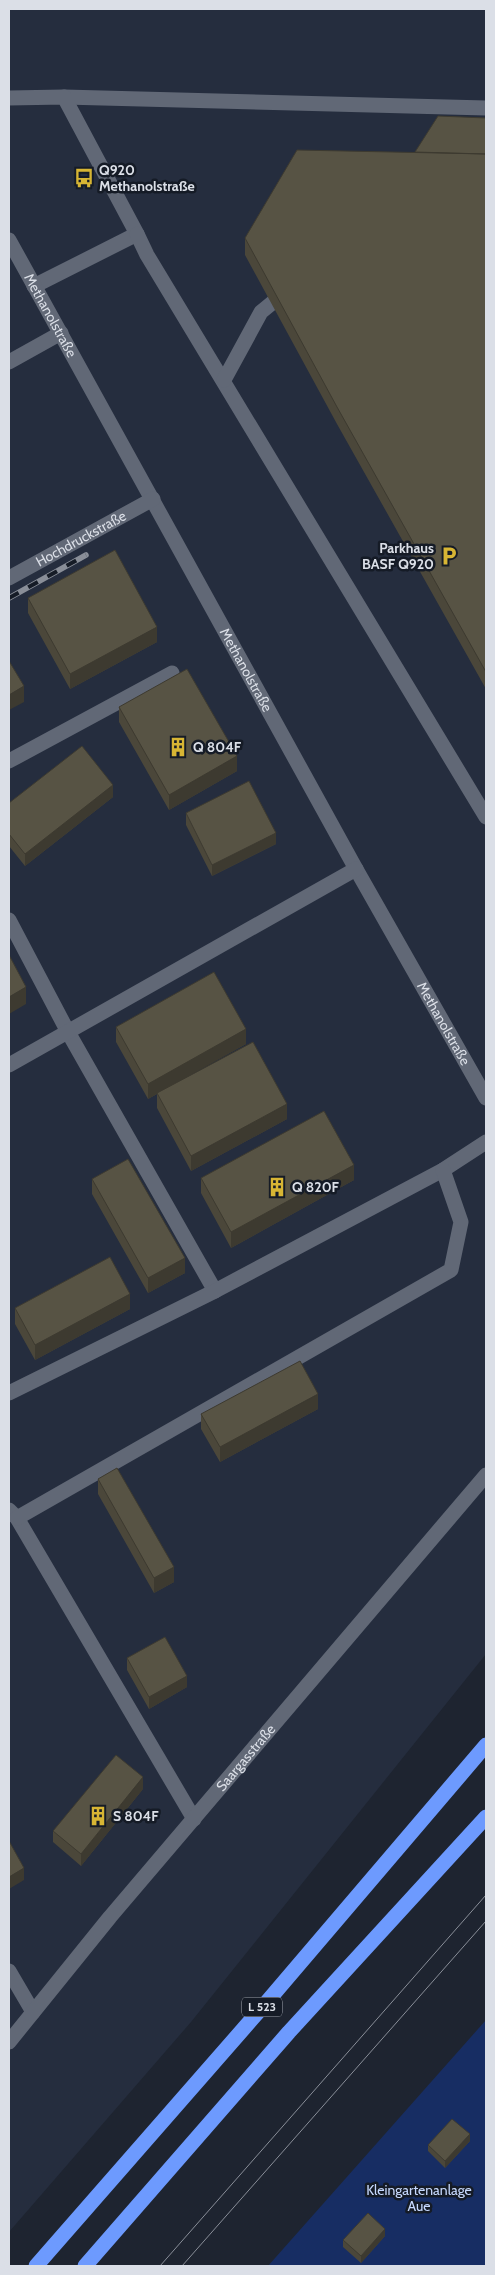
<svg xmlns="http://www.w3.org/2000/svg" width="495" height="2275" viewBox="0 0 495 2275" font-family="Cabin,sans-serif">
<rect width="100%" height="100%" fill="#1e2430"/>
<path fill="#252d3e" d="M 9,9 L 486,9 L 486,1654 L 191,2022 L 9,2232 Z"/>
<path fill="#172d63" d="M 486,2020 L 486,2266 L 268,2266 Z"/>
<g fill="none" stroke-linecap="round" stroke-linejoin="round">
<g stroke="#616876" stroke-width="15">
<path d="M 64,97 L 486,108"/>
<path d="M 9,98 L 64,97 L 137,234 L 34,286"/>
<path d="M 137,234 L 147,255 L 486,817"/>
<path id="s1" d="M 9,240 L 356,869 L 486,1098"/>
<path d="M 9,362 L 61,333"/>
<path d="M 224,380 L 261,312 L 272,303 L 287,294"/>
<path id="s2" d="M 9,578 L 153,499"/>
<path d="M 9,761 L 172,673"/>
<path d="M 9,920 L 68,1032 L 215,1291"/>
<path d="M 9,1065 L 356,869"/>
<path d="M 9,1393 L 215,1291 L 443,1170 L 486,1142"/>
<path d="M 9,1510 L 17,1518 L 194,1819"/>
<path d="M 17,1518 L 451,1270 L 461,1222 L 443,1170"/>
<path d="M 9,1971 L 33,2012"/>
<path id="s3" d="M 9,2042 L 110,1917 L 486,1475"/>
</g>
<path stroke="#6d9afe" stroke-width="15" d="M 36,2266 L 266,2003 L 486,1745
M 85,2266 L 289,2032 L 486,1817"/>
<path stroke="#898e98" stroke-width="1" d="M 160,2266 L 486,1895
M 182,2266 L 486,1921"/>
<defs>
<path id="rail" d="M 9,598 L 86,555"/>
</defs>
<use href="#rail" stroke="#898e98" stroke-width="5.5"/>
<use href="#rail" stroke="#151b26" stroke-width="4" stroke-dasharray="11" stroke-linecap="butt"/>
</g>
<path fill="#4b473a" d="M 486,118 L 486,689 L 337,424 L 245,255 L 245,238 L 415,152 Z
M 28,598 L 157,642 L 70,689 L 28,613 Z
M 119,707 L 237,771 L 169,810 L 119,722 Z
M 113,797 L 25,866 L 9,846 L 9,803 Z
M 186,813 L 276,844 L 212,876 L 186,825 Z
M 116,1027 L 246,1044 L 184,1078 L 287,1119 L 191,1171 L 157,1108 L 157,1094 L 148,1099 L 116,1042 Z
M 201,1178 L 354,1180 L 231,1248 L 201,1193 Z
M 92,1179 L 185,1273 L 148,1293 L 92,1194 Z
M 15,1308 L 130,1309 L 35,1360 L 15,1324 Z
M 318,1409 L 220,1462 L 201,1429 L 201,1414 Z
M 98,1479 L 174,1582 L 154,1593 L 98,1494 Z
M 127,1658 L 187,1687 L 149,1709 L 127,1670 Z
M 143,1789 L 81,1866 L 53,1842 L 53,1831 Z
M 470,2141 L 445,2168 L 428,2151 L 428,2145 Z
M 385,2236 L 361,2263 L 343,2247 L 343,2240 Z"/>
<path fill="#3d3a30" d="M 157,627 L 157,642 L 70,689 L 70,674 Z
M 24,686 L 24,702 L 9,710 L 9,695 Z
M 237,756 L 237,771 L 169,810 L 169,795 Z
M 113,785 L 113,797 L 25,866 L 25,854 Z
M 276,833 L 276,844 L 212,876 L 212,865 Z
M 26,987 L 26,1004 L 9,1014 L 9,997 Z
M 246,1029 L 246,1044 L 148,1099 L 148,1084 Z
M 287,1104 L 287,1119 L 191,1171 L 191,1156 Z
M 354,1165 L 354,1180 L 231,1248 L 231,1232 Z
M 185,1258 L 185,1273 L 148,1293 L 148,1278 Z
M 130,1294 L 130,1309 L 35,1360 L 35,1345 Z
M 318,1394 L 318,1409 L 220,1462 L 220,1447 Z
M 174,1567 L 174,1582 L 154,1593 L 154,1578 Z
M 187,1676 L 187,1687 L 149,1709 L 149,1697 Z
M 143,1777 L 143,1789 L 81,1866 L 81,1854 Z
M 24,1868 L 24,1880 L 9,1889 L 9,1877 Z
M 470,2134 L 470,2141 L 445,2168 L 445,2161 Z
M 385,2229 L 385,2236 L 361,2263 L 361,2256 Z"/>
<path fill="#575344" stroke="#3d3a30" d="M 438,116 L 486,118 L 486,154 L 415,152 Z
M 297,150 L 486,154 L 486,672 L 337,407 L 245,238 Z
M 115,550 L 157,627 L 70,674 L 28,598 Z
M 9,661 L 24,686 L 9,695 Z
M 187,669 L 237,756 L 169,795 L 119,707 Z
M 82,746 L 113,785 L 25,854 L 9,834 L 9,803 Z
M 249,781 L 276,833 L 212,865 L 186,813 Z
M 9,955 L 26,987 L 9,997 Z
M 214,972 L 246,1029 L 148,1084 L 116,1027 Z
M 253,1042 L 287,1104 L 191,1156 L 157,1093 Z
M 324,1111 L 354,1165 L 231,1232 L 201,1178 Z
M 128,1159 L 185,1258 L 148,1278 L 92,1179 Z
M 110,1257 L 130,1294 L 35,1345 L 15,1308 Z
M 300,1361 L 318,1394 L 220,1447 L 201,1414 Z
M 117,1468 L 174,1567 L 154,1578 L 98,1479 Z
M 165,1637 L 187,1676 L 149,1697 L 127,1658 Z
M 116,1755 L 143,1777 L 81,1854 L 53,1831 Z
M 9,1841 L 24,1868 L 9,1877 Z
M 452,2119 L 470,2134 L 445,2161 L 428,2145 Z
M 368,2213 L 385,2229 L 361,2256 L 343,2240 Z"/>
<defs>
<symbol id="bus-bare" viewBox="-9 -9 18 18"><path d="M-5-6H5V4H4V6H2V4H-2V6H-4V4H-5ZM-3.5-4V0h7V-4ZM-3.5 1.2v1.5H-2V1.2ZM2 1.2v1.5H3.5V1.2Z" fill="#d7b534" stroke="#151b26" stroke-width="2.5" paint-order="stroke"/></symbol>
<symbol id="parking-bare" viewBox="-9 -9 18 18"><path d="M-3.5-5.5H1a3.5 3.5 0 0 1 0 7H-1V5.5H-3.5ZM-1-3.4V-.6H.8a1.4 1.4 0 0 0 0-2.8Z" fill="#d7b534" stroke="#151b26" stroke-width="2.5" paint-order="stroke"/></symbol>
<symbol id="building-bare" viewBox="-9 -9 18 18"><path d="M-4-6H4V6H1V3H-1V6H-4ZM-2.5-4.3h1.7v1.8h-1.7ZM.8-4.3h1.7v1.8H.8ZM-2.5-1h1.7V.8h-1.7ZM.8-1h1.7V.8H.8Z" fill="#d7b534" stroke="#151b26" stroke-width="2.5" paint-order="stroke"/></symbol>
</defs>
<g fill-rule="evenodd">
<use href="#bus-bare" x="70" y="164" width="28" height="28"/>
<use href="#parking-bare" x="435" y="542" width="28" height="28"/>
<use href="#building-bare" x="164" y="733" width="28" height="28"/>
<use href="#building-bare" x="263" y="1173" width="28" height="28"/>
<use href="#building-bare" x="84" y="1802" width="28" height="28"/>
</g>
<g text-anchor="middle" stroke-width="5" stroke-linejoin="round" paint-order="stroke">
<rect fill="#151b26" stroke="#a0a4ad" stroke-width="1" x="242" y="1997.5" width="40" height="19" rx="4"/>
<g font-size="12" font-weight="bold" fill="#dbdfe7">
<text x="262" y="2011">L 523</text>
</g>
<g font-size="14" font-weight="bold" fill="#dbdfe7" stroke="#151b26" text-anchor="start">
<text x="99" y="175">Q920<tspan x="99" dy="16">Methanolstraße</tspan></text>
<text x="434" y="553" text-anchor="end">Parkhaus<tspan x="434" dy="16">BASF Q920</tspan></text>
<text x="193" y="752">Q 804F</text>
<text x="292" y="1192">Q 820F</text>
<text x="113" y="1821">S 804F</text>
</g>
<g font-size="14" fill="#dbdfe7" stroke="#151b26">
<text dy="5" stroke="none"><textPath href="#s1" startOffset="86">Methanolstraße</textPath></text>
<text dy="5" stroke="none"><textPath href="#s2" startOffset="82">Hochdruckstraße</textPath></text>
<text dy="5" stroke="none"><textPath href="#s1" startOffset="491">Methanolstraße</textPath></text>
<text dy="5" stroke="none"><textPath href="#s1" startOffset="896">Methanolstraße</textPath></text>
<text dy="5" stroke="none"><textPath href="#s3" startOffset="370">Saargasstraße</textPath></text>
</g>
<g font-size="14" fill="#c7d9fe" stroke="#151b26">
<text x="419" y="2195">Kleingartenanlage<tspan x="419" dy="16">Aue</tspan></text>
</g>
</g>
<rect width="495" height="2275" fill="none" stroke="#dbdfe7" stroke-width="20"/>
</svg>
